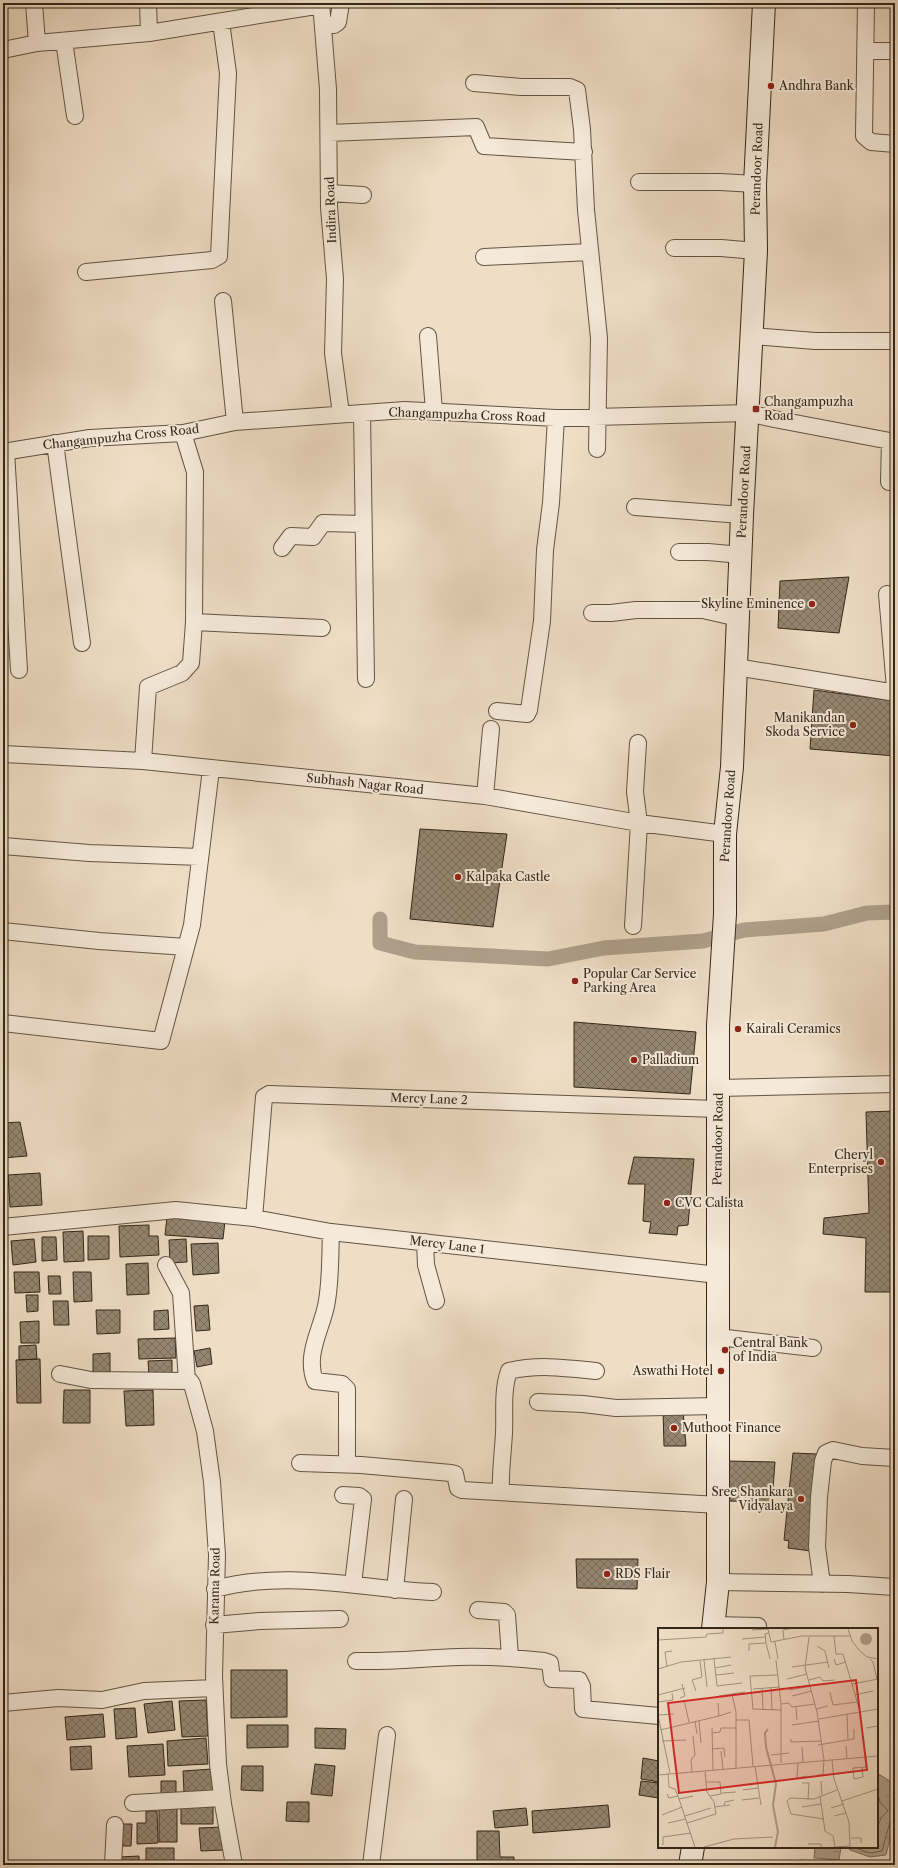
<svg xmlns="http://www.w3.org/2000/svg" width="898" height="1868" viewBox="0 0 898 1868" font-family="'Libre Caslon Text',serif">
<defs>
<pattern id="water-ripples" width="26" height="14" patternUnits="userSpaceOnUse"><rect width="26" height="14" fill="#af9f8b"/><path d="M2 4q2-2 4 0t4 0M15 11q2-2 4 0t4 0" fill="none" stroke="#8f8271"/></pattern>
<pattern id="building-cross-hatch" width="8" height="8" patternUnits="userSpaceOnUse"><rect width="8" height="8" fill="#958672"/><path d="M0 0l8 8M0 8l8-8" fill="none" stroke="#7a6e5d"/></pattern>
</defs>
<rect width="100%" height="100%" fill="#efddc5"/>
<filter id="stains"><feTurbulence type="fractalNoise" baseFrequency=".005" numOctaves="4"/><feColorMatrix values="0 0 0 0 .2 0 0 0 0 .09 0 0 0 0 .02 0 0 0 .5 -.17"/></filter>
<radialGradient id="worn" r=".72"><stop offset=".6" stop-color="#630" stop-opacity="0"/><stop offset="1" stop-color="#630" stop-opacity=".3"/></radialGradient>
<path fill="url(#water-ripples)" stroke="#7d6f5d" d="M 877,1773 L 893,1783 L 894,1823 L 886,1855 L 870,1857 L 850,1850 L 848,1847 L 877,1847 Z
M 815,1847 L 841,1847 L 839,1860 L 814,1858 Z"/>
<g fill="none" stroke-linecap="round" stroke-linejoin="round">
<path stroke="#716352" stroke-width="1" d="M 877,1791 L 880,1802 L 888,1811 L 881,1818 L 877,1829
M 853,1847 L 870,1853 L 882,1851 L 889,1825 L 895,1822"/>
<path stroke="#af9f8b" stroke-width="15" d="M 380,919 L 380,943 L 415,952 L 548,959 L 604,948 L 703,941 L 744,930 L 824,924 L 867,913 L 895,912"/>
</g>
<path fill="url(#building-cross-hatch)" stroke="#332719" d="M 617,3 L 639,3 L 639,5 L 617,8 Z
M 849,577 L 839,633 L 778,628 L 780,581 Z
M 814,690 L 895,701 L 895,756 L 810,749 Z
M 420,829 L 507,834 L 493,927 L 410,919 Z
M 574,1022 L 696,1032 L 690,1094 L 574,1087 Z
M 895,1111 L 895,1292 L 865,1292 L 866,1238 L 823,1234 L 824,1218 L 869,1213 L 866,1112 Z
M 20,1122 L 27,1156 L 3,1158 L 3,1123 Z
M 634,1157 L 694,1159 L 688,1225 L 678,1226 L 677,1235 L 649,1233 L 651,1222 L 643,1221 L 645,1184 L 628,1184 Z
M 40,1173 L 42,1205 L 10,1207 L 8,1175 Z
M 167,1217 L 225,1221 L 223,1239 L 165,1235 Z
M 149,1225 L 149,1236 L 158,1236 L 159,1255 L 120,1257 L 119,1226 Z
M 83,1231 L 84,1261 L 64,1262 L 63,1232 Z
M 88,1236 L 109,1236 L 109,1259 L 88,1260 Z
M 42,1237 L 56,1237 L 57,1260 L 42,1261 Z
M 34,1239 L 36,1262 L 13,1265 L 11,1241 Z
M 186,1239 L 187,1262 L 170,1263 L 169,1240 Z
M 218,1243 L 219,1273 L 193,1275 L 191,1244 Z
M 148,1263 L 149,1294 L 127,1295 L 126,1264 Z
M 14,1272 L 39,1272 L 40,1292 L 15,1293 Z
M 73,1272 L 91,1272 L 92,1301 L 74,1302 Z
M 48,1276 L 60,1276 L 61,1294 L 49,1294 Z
M 26,1295 L 38,1295 L 38,1311 L 27,1312 Z
M 53,1301 L 68,1301 L 69,1325 L 54,1325 Z
M 208,1305 L 210,1330 L 196,1331 L 194,1306 Z
M 96,1310 L 120,1310 L 120,1333 L 97,1334 Z
M 168,1310 L 169,1329 L 154,1330 L 154,1311 Z
M 39,1321 L 39,1343 L 21,1343 L 20,1322 Z
M 175,1338 L 176,1358 L 139,1359 L 138,1339 Z
M 36,1345 L 37,1359 L 19,1360 L 19,1346 Z
M 210,1348 L 212,1364 L 197,1367 L 194,1351 Z
M 110,1353 L 110,1376 L 93,1377 L 93,1354 Z
M 40,1359 L 41,1403 L 17,1403 L 16,1360 Z
M 172,1360 L 172,1377 L 149,1377 L 148,1361 Z
M 64,1390 L 90,1390 L 90,1423 L 63,1423 Z
M 153,1390 L 154,1425 L 126,1426 L 124,1391 Z
M 663,1410 L 683,1410 L 686,1446 L 664,1446 Z
M 793,1453 L 817,1454 L 811,1551 L 788,1548 L 789,1541 L 784,1540 Z
M 726,1461 L 775,1462 L 772,1502 L 727,1501 Z
M 576,1559 L 638,1559 L 637,1589 L 577,1588 Z
M 231,1670 L 287,1670 L 287,1717 L 231,1718 Z
M 206,1700 L 208,1736 L 182,1737 L 179,1701 Z
M 172,1701 L 175,1730 L 148,1733 L 144,1704 Z
M 135,1708 L 137,1737 L 116,1739 L 114,1709 Z
M 103,1714 L 105,1737 L 67,1740 L 65,1717 Z
M 247,1725 L 288,1725 L 288,1747 L 247,1748 Z
M 315,1728 L 346,1729 L 345,1749 L 315,1748 Z
M 206,1738 L 208,1764 L 168,1766 L 167,1741 Z
M 163,1744 L 165,1775 L 129,1777 L 127,1746 Z
M 91,1746 L 92,1769 L 71,1770 L 70,1747 Z
M 643,1758 L 659,1761 L 659,1782 L 641,1779 Z
M 315,1764 L 335,1766 L 332,1796 L 311,1794 Z
M 242,1766 L 263,1766 L 263,1791 L 241,1790 Z
M 212,1769 L 213,1791 L 184,1793 L 183,1771 Z
M 161,1781 L 176,1781 L 176,1798 L 161,1798 Z
M 641,1781 L 659,1783 L 659,1798 L 639,1795 Z
M 287,1802 L 309,1802 L 309,1822 L 286,1821 Z
M 213,1804 L 213,1824 L 181,1824 L 181,1805 Z
M 159,1805 L 177,1805 L 177,1842 L 159,1842 Z
M 608,1805 L 610,1827 L 533,1833 L 532,1811 Z
M 526,1808 L 528,1825 L 495,1828 L 493,1811 Z
M 146,1811 L 157,1811 L 158,1843 L 137,1844 L 137,1823 L 146,1823 Z
M 119,1824 L 132,1824 L 131,1846 L 118,1846 Z
M 223,1827 L 224,1850 L 201,1851 L 199,1828 Z
M 477,1831 L 499,1831 L 500,1857 L 514,1857 L 514,1865 L 477,1865 Z
M 146,1848 L 174,1848 L 174,1865 L 146,1865 Z
M 139,1856 L 139,1865 L 119,1865 L 119,1857 Z
M 801,1860 L 833,1864 L 833,1865 L 800,1865 Z"/>
<g fill="none" stroke-linecap="round" stroke-linejoin="round">
<defs>
<path id="street" d="M 34,3 L 37,43 L 149,33 L 322,5
M 148,3 L 149,33
M 321,3 L 328,89 L 329,207 L 335,279 L 333,353 L 341,414
M 866,3 L 864,136 L 871,142 L 895,144
M 323,24 L 334,25 L 338,22 L 341,3
M 64,41 L 75,116
M 3,50 L 37,43
M 866,51 L 895,51
M 474,83 L 521,87 L 570,87 L 577,90 L 582,129 L 586,210 L 599,338 L 597,449
M 329,133 L 476,127 L 484,146 L 584,152
M 639,182 L 720,182 L 755,184
M 329,193 L 363,195
M 674,248 L 721,248 L 756,251
M 484,257 L 590,252
M 86,272 L 212,260 L 219,256 L 228,73 L 221,22
M 223,301 L 235,422
M 428,336 L 434,411
M 752,336 L 815,341 L 895,341
M 362,413 L 366,679
M 55,443 L 82,643
M 6,451 L 19,670
M 3,452 L 90,438 L 183,433 L 235,422 L 405,410 L 556,418 L 748,413 L 774,419 L 890,441 L 889,482
M 635,507 L 742,515
M 282,548 L 291,536 L 313,537 L 323,523 L 363,524
M 679,552 L 708,552 L 741,555
M 592,613 L 611,613 L 636,610 L 703,610 L 738,618
M 194,622 L 322,628
M 736,667 L 890,692 L 895,688 L 887,594
M 497,711 L 527,714 L 529,710 L 542,621 L 545,550 L 551,503 L 556,418
M 3,754 L 143,761 L 485,796 L 639,823 L 725,834
M 143,761 L 148,687 L 182,673 L 191,663 L 194,622 L 195,472 L 183,433
M 485,796 L 491,729
M 3,846 L 89,853 L 200,857
M 633,926 L 639,823 L 635,792 L 638,743
M 3,931 L 99,941 L 186,947
M 3,1023 L 161,1041 L 192,925 L 211,769
M 718,1088 L 895,1084
M 254,1218 L 264,1097 L 269,1094 L 717,1109
M 3,1227 L 176,1210 L 254,1218 L 331,1232 L 718,1275
M 331,1232 C 330,1255 331,1283 326,1306 C 321,1330 305,1355 315,1381 L 342,1384 L 347,1389 L 347,1464
M 425,1242 L 426,1265 L 436,1301
M 166,1265 L 181,1293 L 187,1381
M 718,1337 L 813,1348
M 60,1374 L 91,1380 L 187,1381 L 190,1381 L 192,1384 L 205,1431 L 212,1482 L 217,1555 L 214,1676 L 218,1764 L 223,1804 L 234,1865
M 538,1402 L 583,1404 L 616,1408 L 718,1406
M 300,1463 L 361,1465 L 451,1473 L 455,1474 L 458,1488 L 462,1490 L 718,1505
M 501,1492 C 500,1472 503,1453 504,1433 C 505,1413 502,1390 509,1371 C 538,1364 567,1368 596,1371
M 343,1495 L 359,1496 L 363,1499 L 353,1584
M 718,1582 L 848,1584 L 895,1587
M 822,1584 L 817,1547 L 819,1497 L 823,1461 L 826,1453 L 833,1450 L 862,1456 L 895,1458
M 215,1589 C 287,1569 361,1589 433,1592
M 395,1590 L 404,1499
M 478,1610 L 504,1612 L 507,1615 L 510,1657
M 214,1625 L 260,1621 L 340,1619
M 713,1625 L 758,1626
M 356,1661 C 391,1662 424,1658 458,1657 C 487,1656 516,1658 544,1661 L 550,1663 L 552,1679 L 579,1680 L 582,1686 L 583,1709 L 659,1716
M 3,1703 L 58,1698 L 102,1700 L 144,1691 L 214,1688
M 133,1803 L 222,1798
M 113,1865 L 115,1825
M 371,1865 L 387,1735"/>
<path id="secondary" d="M 713,1629 L 718,1582 L 718,1025 L 725,914 L 725,834 L 732,767 L 742,515 L 756,251 L 755,184 L 764,3
M 690,1865 L 693,1847"/>
</defs>
<use href="#street" stroke="#625444" stroke-width="18"/>
<use href="#secondary" stroke="#332719" stroke-width="24"/>
<use href="#street" stroke="#f5e9d9" stroke-width="16"/>
<use href="#secondary" stroke="#f5e9d9" stroke-width="22"/>
</g>
<g fill="#8f2418" stroke="#f5e9d9" stroke-width="1.5">
<circle cx="771" cy="86" r="4"/>
<rect x="752" y="405" width="8" height="8" rx="2"/>
<circle cx="812" cy="604" r="4"/>
<circle cx="853" cy="725" r="4"/>
<circle cx="458" cy="877" r="4"/>
<circle cx="575" cy="981" r="4"/>
<circle cx="738" cy="1029" r="4"/>
<circle cx="634" cy="1060" r="4"/>
<circle cx="881" cy="1162" r="4"/>
<circle cx="667" cy="1203" r="4"/>
<circle cx="725" cy="1350" r="4"/>
<circle cx="721" cy="1371" r="4"/>
<circle cx="674" cy="1428" r="4"/>
<circle cx="801" cy="1499" r="4"/>
<circle cx="607" cy="1574" r="4"/>
</g>
<g text-anchor="middle" stroke-width="4" stroke-linejoin="round" paint-order="stroke">
<g font-size="12" fill="#332719" stroke="#f5e9d9" text-anchor="start">
<text x="779" y="90">Andhra Bank</text>
<text x="764" y="406">Changampuzha<tspan x="764" dy="14">Road</tspan></text>
<text x="804" y="608" text-anchor="end">Skyline Eminence</text>
<text x="845" y="722" text-anchor="end">Manikandan<tspan x="845" dy="14">Skoda Service</tspan></text>
<text x="466" y="881">Kalpaka Castle</text>
<text x="583" y="978">Popular Car Service<tspan x="583" dy="14">Parking Area</tspan></text>
<text x="746" y="1033">Kairali Ceramics</text>
<text x="642" y="1064">Palladium</text>
<text x="873" y="1159" text-anchor="end">Cheryl<tspan x="873" dy="14">Enterprises</tspan></text>
<text x="675" y="1207">CVC Calista</text>
<text x="733" y="1347">Central Bank<tspan x="733" dy="14">of India</tspan></text>
<text x="713" y="1375" text-anchor="end">Aswathi Hotel</text>
<text x="682" y="1432">Muthoot Finance</text>
<text x="793" y="1496" text-anchor="end">Sree Shankara<tspan x="793" dy="14">Vidyalaya</tspan></text>
<text x="615" y="1578">RDS Flair</text>
</g>
<g font-size="12" fill="#332719" stroke="#f5e9d9">
<text transform="translate(757 169) rotate(-88)" y="4">Perandoor Road</text>
<text transform="translate(331 210) rotate(-92)" y="4">Indira Road</text>
<text transform="translate(467 415) rotate(2)" y="4">Changampuzha Cross Road</text>
<text transform="translate(121 437) rotate(-6)" y="4">Changampuzha Cross Road</text>
<text transform="translate(744 492) rotate(-87)" y="4">Perandoor Road</text>
<text transform="translate(365 784) rotate(6)" y="4">Subhash Nagar Road</text>
<text transform="translate(728 816) rotate(-86)" y="4">Perandoor Road</text>
<text transform="translate(429 1099) rotate(2)" y="4">Mercy Lane 2</text>
<text transform="translate(718 1139) rotate(-89)" y="4">Perandoor Road</text>
<text transform="translate(447 1245) rotate(7)" y="4">Mercy Lane 1</text>
<text transform="translate(215 1586) rotate(-89)" y="4">Karama Road</text>
</g>
</g>
<g transform="translate(658 1628)">
<rect width="220" height="220" fill="#efddc5"/>
<path d="M202 11a6 6 0 1 1 12 0a6 6 0 1 1-12 0Z" fill="#af9f8b"/>
<path fill="none" stroke="#af9f8b" stroke-width="2" d="M 110,101 L 107,105 L 108,119 L 118,156 L 115,177 L 120,204 L 117,219"/>
<path fill="none" stroke="#a49480" stroke-width="1" d="M 110,1 L 113,14 L 144,8 L 192,8M 190,1 L 194,13 L 201,22 L 209,29 L 220,31M 94,2 L 110,1M 176,8 L 178,26 L 185,26 L 194,56M 151,9 L 147,40 L 159,84 L 166,132 L 165,147 L 160,147M 84,11 L 107,9M 0,12 L 48,9 L 49,6 L 65,5 L 65,1M 126,12 L 125,2 L 131,1M 117,14 L 120,31M 108,15 L 107,6 L 111,5M 159,18 L 167,23 L 171,40M 91,23 L 91,16 L 108,15 L 112,31M 56,31 L 59,58 L 84,55M 176,31 L 178,37 L 188,34M 212,31 L 215,34 L 219,51M 46,32 L 49,59M 118,32 L 123,76 L 123,135M 9,39 L 7,24 L 14,23M 134,39 L 170,34M 57,40 L 73,37M 0,41 L 23,34 L 73,29M 58,47 L 76,45M 119,47 L 92,48 L 95,81 L 123,82M 129,51 L 149,46M 151,52 L 162,49 L 165,53 L 177,52M 113,59 L 114,82M 104,60 L 105,82M 95,61 L 122,59M 131,62 L 153,58M 38,63 L 34,52 L 44,49 L 42,33M 172,64 L 175,77 L 199,74M 74,66 L 78,84 L 78,140M 0,67 L 27,60M 197,67 L 215,63M 61,68 L 87,64M 134,68 L 154,63M 22,70 L 27,68 L 24,56M 26,72 L 31,94M 0,74 L 15,72 L 14,65M 123,76 L 131,75 L 134,79 L 157,76M 138,79 L 139,92M 158,81 L 170,78M 202,84 L 194,56 L 220,51M 0,87 L 12,145M 0,87 L 16,86M 189,87 L 190,112M 61,88 L 73,84M 161,91 L 220,81M 78,92 L 91,92 L 95,138M 37,93 L 39,106M 41,93 L 43,115M 134,97 L 161,93M 54,100 L 55,142M 208,100 L 220,98M 2,102 L 61,88 L 60,75M 55,105 L 62,104 L 63,100 L 78,100M 133,111 L 133,114 L 163,113M 4,113 L 28,112M 160,117 L 196,111 L 196,101M 188,118 L 189,130M 144,119 L 145,134M 54,121 L 66,120 L 67,129M 63,123 L 65,141M 113,127 L 131,125M 174,132 L 176,151 L 191,194 L 192,219M 140,135 L 139,150 L 149,148M 97,138 L 103,177M 204,140 L 205,149 L 196,151 L 195,141 L 195,140 L 209,139 L 208,129M 34,144 L 33,132 L 37,127 L 35,108M 10,145 L 11,159 L 17,161 L 20,168 L 37,219M 0,147 L 220,128M 163,153 L 164,167M 49,154 L 62,154 L 63,166 L 52,168M 144,155 L 151,155 L 150,172M 85,162 L 100,160M 64,165 L 78,164M 9,166 L 11,170 L 20,168M 162,168 L 167,203 L 175,208 L 177,219M 21,171 L 35,168M 84,172 L 101,170M 184,173 L 220,161M 66,177 L 67,174 L 76,172M 56,179 L 72,177M 144,179 L 163,176M 173,180 L 186,176M 4,187 L 24,179M 27,188 L 53,180M 176,188 L 188,185M 166,191 L 133,186 L 129,173 L 132,170 L 156,171 L 179,162M 10,195 L 28,191M 29,195 L 58,186 L 56,174 L 49,164 L 47,144M 193,210 L 203,210 L 203,215M 150,216 L 163,216 L 163,219M 5,217 L 5,209 L 33,205M 46,219 L 76,211 L 115,209M 177,219 L 192,218"/>
<path fill="#d62828" fill-opacity="0.15" stroke="#d62828" stroke-width="2" d="M 198,52 L 209,142 L 21,165 L 10,75 Z"/>
<rect width="220" height="220" fill="none" stroke="#332719" stroke-width="2"/>
</g>
<rect width="898" height="1868" fill="none" stroke="#efddc5" stroke-width="16"/>
<rect x="4" y="4" width="890" height="1860" fill="none" stroke="#332719" stroke-width="2"/>
<rect x="8" y="8" width="882" height="1852" fill="none" stroke="#332719"/>
<rect width="100%" height="100%" filter="url(#stains)"/>
<rect width="100%" height="100%" fill="url(#worn)"/>
</svg>
